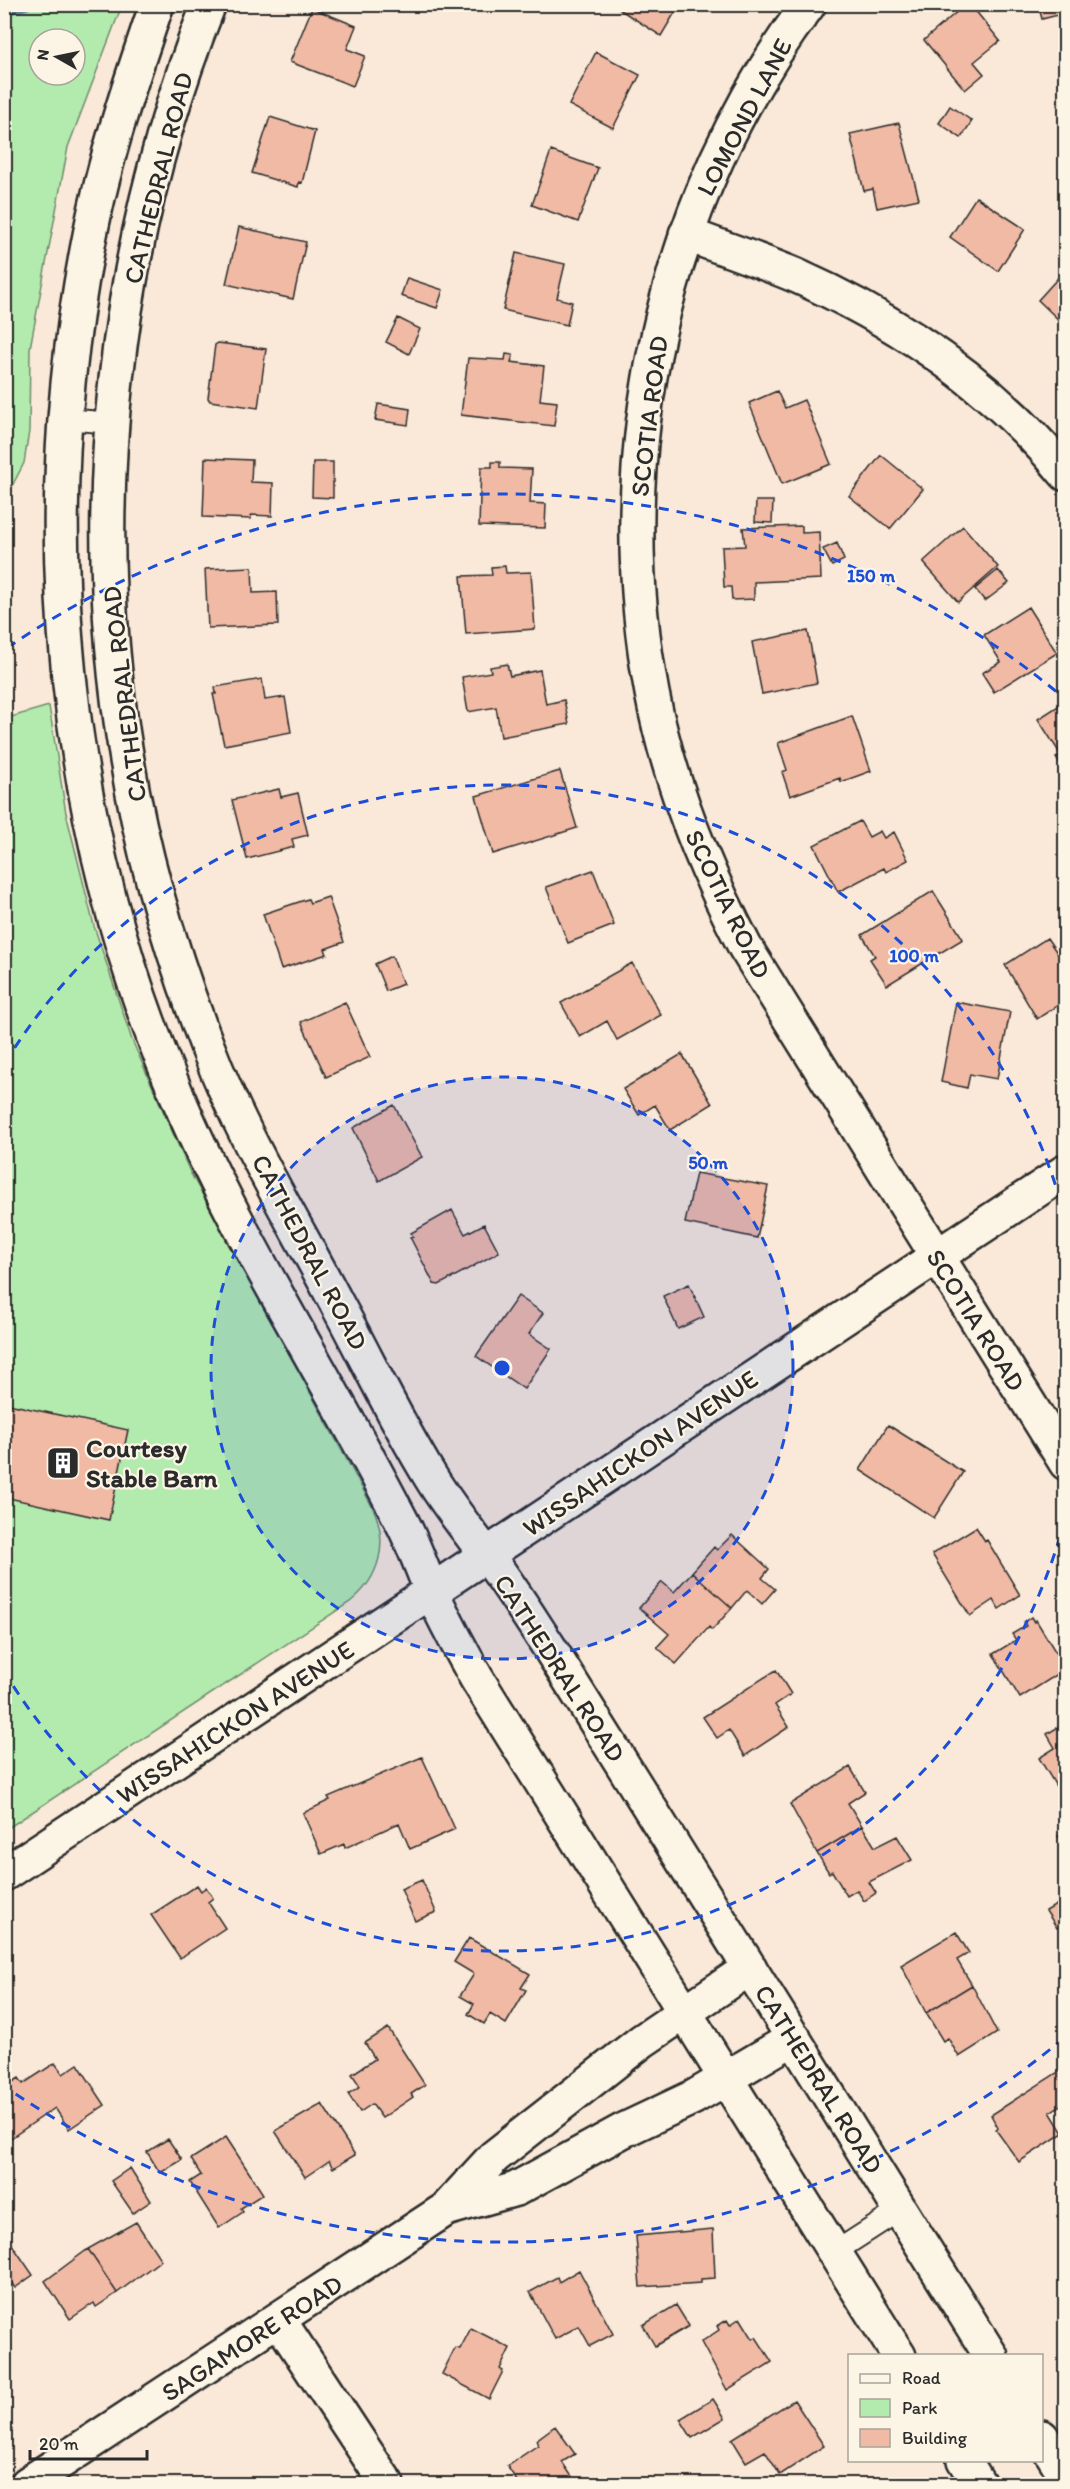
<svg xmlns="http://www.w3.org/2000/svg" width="1070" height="2489" viewBox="0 0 1070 2489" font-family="Itim,sans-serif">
<rect width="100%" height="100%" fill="#fae9d8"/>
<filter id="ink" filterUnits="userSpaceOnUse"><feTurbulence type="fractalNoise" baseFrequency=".0167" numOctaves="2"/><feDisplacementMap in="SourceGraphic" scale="12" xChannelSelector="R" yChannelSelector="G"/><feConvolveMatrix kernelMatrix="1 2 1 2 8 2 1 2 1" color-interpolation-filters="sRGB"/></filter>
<g filter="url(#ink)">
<path fill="#b3ebae" stroke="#6f8b6c" stroke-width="1.5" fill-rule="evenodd" d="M 4,5 L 122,5 L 68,147 L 30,348 L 29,431 L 24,463 L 10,490 L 5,492 ZM 39,39 L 75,39 L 75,75 L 39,75 Z
M 49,706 L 66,813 L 94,926 L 132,1040 L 190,1172 L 373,1508 C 389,1543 380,1578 350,1602 L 5,1830 L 4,719 Z"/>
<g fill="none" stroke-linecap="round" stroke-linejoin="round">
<path stroke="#668ba1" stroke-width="12" d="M 4,10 L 26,4"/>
</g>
<path fill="#f1baa5" stroke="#2b2b2b" stroke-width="1.5" d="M 622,4 L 680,4 L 661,36 L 619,9 Z
M 966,4 L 970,4 L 1000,41 L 974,62 L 984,74 L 965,90 L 924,40 Z
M 1038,4 L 1066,4 L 1066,13 L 1042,19 Z
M 312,8 L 356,26 L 347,49 L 365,56 L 353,86 L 290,62 Z
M 596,52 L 640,75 L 613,128 L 569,105 Z
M 950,106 L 972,121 L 961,138 L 939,123 Z
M 270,117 L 315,131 L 302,183 L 299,182 L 298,187 L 252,173 Z
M 899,123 L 919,199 L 877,208 L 873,189 L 864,191 L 850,134 Z
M 551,151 L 598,168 L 578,222 L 532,205 Z
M 976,197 L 1025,229 L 998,271 L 950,237 Z
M 239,227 L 306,242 L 293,299 L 226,284 Z
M 516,253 L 565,264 L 557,298 L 572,302 L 567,325 L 503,310 Z
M 1066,269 L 1066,327 L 1038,300 Z
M 407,278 L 443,290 L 437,308 L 401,296 Z
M 398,318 L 420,329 L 409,354 L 386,342 Z
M 218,343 L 266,349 L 258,408 L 210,401 L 208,398 L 215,345 Z
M 506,354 L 513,355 L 511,362 L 544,366 L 540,400 L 557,402 L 554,426 L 461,415 L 468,358 L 505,360 Z
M 777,391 L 785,408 L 804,400 L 831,464 L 782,484 L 749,403 Z
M 378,404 L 410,409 L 408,425 L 375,420 Z
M 881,455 L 923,489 L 890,529 L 849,496 Z
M 205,458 L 252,460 L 251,482 L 273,483 L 272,516 L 251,515 L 251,519 L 203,517 Z
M 313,462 L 333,462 L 333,498 L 312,497 Z
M 492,462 L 500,462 L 500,468 L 532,469 L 530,503 L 546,504 L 545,528 L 479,526 L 481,467 L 492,467 Z
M 756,501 L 773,501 L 772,523 L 755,522 Z
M 802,526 L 802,533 L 819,532 L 821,579 L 754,582 L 754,599 L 732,600 L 731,587 L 724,587 L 722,547 L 745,546 L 743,528 Z
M 963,526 L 998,567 L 958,602 L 923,562 Z
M 837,543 L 844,560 L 832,566 L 823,549 Z
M 505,566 L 506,573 L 531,572 L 535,629 L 466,634 L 461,576 L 492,575 L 491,567 Z
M 252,567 L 253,593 L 277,592 L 278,625 L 208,628 L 205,569 Z
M 998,570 L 1009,583 L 985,601 L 975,589 Z
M 1028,607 L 1057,653 L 994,692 L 982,673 L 1001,662 L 984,635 Z
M 808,631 L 817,683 L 762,694 L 752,642 Z
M 507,664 L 510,676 L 540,670 L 546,704 L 564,700 L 569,724 L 501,737 L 496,707 L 468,712 L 462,677 L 491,672 L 490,667 Z
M 262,679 L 265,700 L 285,697 L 291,732 L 224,745 L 213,694 L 216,694 L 215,687 Z
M 1066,701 L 1066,761 L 1060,764 L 1056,758 L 1061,755 L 1038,719 Z
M 852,716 L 871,771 L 841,782 L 840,778 L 790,796 L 782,772 L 787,770 L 778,743 Z
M 560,771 L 577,828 L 493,854 L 476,796 Z
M 279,789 L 281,797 L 298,793 L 308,835 L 292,839 L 294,847 L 247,859 L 232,800 Z
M 860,821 L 869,837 L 880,831 L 884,838 L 894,832 L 908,860 L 886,872 L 884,868 L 838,892 L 814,845 Z
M 593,870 L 614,925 L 568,943 L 546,887 Z
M 933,891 L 963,939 L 887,985 L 870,959 L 875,956 L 862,935 Z
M 328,897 L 344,942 L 325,949 L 327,954 L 281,969 L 263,914 L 308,899 L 310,903 Z
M 1047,938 L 1066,966 L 1066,980 L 1061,982 L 1066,988 L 1066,1000 L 1037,1019 L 1005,965 Z
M 392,956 L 403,984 L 386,991 L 375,964 Z
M 632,963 L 661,1015 L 617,1040 L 607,1021 L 580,1037 L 561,1003 Z
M 345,1002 L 370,1057 L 326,1077 L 301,1022 Z
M 956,1002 L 1010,1012 L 997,1079 L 970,1074 L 967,1088 L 941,1082 Z
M 682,1054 L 712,1104 L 670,1130 L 655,1105 L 639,1115 L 623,1089 Z
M 394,1105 L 422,1157 L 379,1181 L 353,1128 Z
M 696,1173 L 768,1186 L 757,1238 L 685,1223 Z
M 452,1210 L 465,1234 L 484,1224 L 499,1252 L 439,1285 L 434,1284 L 410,1237 L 413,1236 L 411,1233 Z
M 689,1284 L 704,1317 L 678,1329 L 663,1296 Z
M 518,1296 L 543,1313 L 529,1334 L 551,1349 L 524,1389 L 476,1356 Z
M 4,1403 L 128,1430 L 109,1520 L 4,1497 Z
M 888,1425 L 963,1472 L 934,1518 L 860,1470 Z
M 976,1527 L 985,1541 L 987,1540 L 1020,1595 L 999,1609 L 994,1600 L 970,1616 L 932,1554 Z
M 732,1535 L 769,1569 L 762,1578 L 775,1589 L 762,1604 L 747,1590 L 732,1608 L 692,1572 L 714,1547 L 717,1550 Z
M 692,1572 L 732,1608 L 712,1630 L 709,1627 L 676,1664 L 657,1647 L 669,1634 L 639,1608 L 662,1582 L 674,1592 Z
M 1031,1617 L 1034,1622 L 1036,1620 L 1066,1669 L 1020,1698 L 993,1654 L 1016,1640 L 1012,1634 L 1026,1626 L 1024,1622 Z
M 776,1670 L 791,1694 L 775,1705 L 789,1727 L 745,1756 L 729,1730 L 717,1738 L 703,1717 Z
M 1066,1722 L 1066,1787 L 1059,1791 L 1039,1758 L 1055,1748 L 1047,1734 Z
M 422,1757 L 455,1829 L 410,1849 L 399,1823 L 345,1848 L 344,1844 L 321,1854 L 303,1813 L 330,1800 L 328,1797 Z
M 850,1767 L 865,1792 L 848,1803 L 862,1826 L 817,1853 L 790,1804 Z
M 862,1826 L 875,1847 L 897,1836 L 912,1860 L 869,1882 L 876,1893 L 864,1901 L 857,1890 L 847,1896 L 832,1871 L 829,1873 L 817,1853 Z
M 1066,1831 L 1066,1848 L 1058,1836 Z
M 422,1880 L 436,1912 L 415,1921 L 401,1889 Z
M 197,1885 L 201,1891 L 206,1887 L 213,1898 L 208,1902 L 225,1928 L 180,1958 L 151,1915 Z
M 1066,1899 L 1066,1923 L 1057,1928 L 1046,1911 Z
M 956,1932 L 969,1953 L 957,1960 L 972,1985 L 926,2013 L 901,1965 Z
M 469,1938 L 530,1974 L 521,1988 L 526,1990 L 506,2024 L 490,2014 L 484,2024 L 468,2014 L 474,2004 L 460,1996 L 474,1974 L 454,1962 Z
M 972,1985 L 997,2033 L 959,2057 L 948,2038 L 943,2041 L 926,2013 Z
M 388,2028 L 425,2085 L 411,2094 L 413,2097 L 382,2118 L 372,2104 L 360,2112 L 348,2094 L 360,2086 L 352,2074 L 375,2059 L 365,2043 Z
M 55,2063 L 63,2074 L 78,2064 L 105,2105 L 69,2129 L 55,2108 L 11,2138 L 4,2129 L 4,2096 L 10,2092 L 6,2086 L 19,2078 L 23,2084 Z
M 1066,2067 L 1066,2102 L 1050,2112 L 1063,2133 L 1019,2162 L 996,2130 L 998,2128 L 991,2115 Z
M 322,2104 L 355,2155 L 333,2168 L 329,2161 L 305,2177 L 275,2131 Z
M 226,2137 L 263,2194 L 241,2208 L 243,2212 L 219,2228 L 190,2182 L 201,2175 L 191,2159 Z
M 168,2139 L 182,2160 L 160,2173 L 147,2152 Z
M 130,2168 L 151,2201 L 133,2213 L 111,2181 Z
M 1066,2211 L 1066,2229 L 1057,2216 Z
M 136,2222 L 161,2260 L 117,2293 L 88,2249 Z
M 713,2229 L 715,2278 L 701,2279 L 701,2283 L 640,2287 L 636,2236 Z
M 11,2243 L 33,2275 L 15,2288 L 4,2272 L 4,2247 Z
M 88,2249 L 117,2293 L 96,2307 L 94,2303 L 70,2319 L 45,2281 Z
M 579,2270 L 613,2334 L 590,2346 L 579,2326 L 555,2339 L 530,2292 L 557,2277 L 559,2282 Z
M 676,2305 L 689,2326 L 655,2346 L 643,2325 Z
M 740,2318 L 753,2339 L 756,2337 L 772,2362 L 727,2390 L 701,2342 L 719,2330 L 717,2326 L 727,2320 L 730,2325 Z
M 471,2328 L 510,2348 L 500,2369 L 503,2371 L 489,2399 L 442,2374 L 455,2348 L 460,2349 Z
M 713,2399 L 725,2418 L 692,2438 L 680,2419 Z
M 794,2400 L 824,2446 L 780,2475 L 765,2451 L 746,2462 L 732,2439 Z
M 555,2426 L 575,2454 L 562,2462 L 577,2484 L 519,2484 L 507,2466 L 538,2445 L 536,2440 Z"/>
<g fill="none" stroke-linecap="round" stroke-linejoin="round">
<defs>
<path id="lane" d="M 65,419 L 113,423
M 835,2252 L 900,2210"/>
<path id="street" d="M 157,4 C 131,80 105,157 90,235 C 32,525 62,829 179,1100 C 241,1245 328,1378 400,1518 C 413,1542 421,1567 432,1592 C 445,1622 461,1650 477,1679 L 899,2356
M 209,4 C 114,242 84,508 127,760 C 143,859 172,955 208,1048 C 242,1137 293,1220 337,1304 C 368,1361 396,1421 430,1476 C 448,1506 470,1533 491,1561 C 512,1589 530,1618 549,1647 C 697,1883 844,2119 991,2356
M 809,4 C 663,198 607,456 652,693 C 669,782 703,866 745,947 L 1066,1463
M 686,234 C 723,248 761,261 797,276 C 900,322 994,386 1066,474
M 4,1874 L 1066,1171
M 446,2209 L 516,2189 L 622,2131 L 694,2097 L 794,2038
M 279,2320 L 387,2484
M 1042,2437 L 1066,2476
M 964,2460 L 979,2484
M 27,2484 L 446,2209 L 494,2157 L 642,2041 L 750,1968"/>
</defs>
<use href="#lane" stroke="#2b2b2b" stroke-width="24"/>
<use href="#street" stroke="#2b2b2b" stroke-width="38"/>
<use href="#lane" stroke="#fcf5e5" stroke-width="20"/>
<use href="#street" stroke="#fcf5e5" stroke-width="33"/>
</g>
</g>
<circle cx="502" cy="1368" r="291" fill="#1d4ed8" fill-opacity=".12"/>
<g fill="none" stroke="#1d4ed8" stroke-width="3" stroke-dasharray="10 8">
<circle cx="502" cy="1368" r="291"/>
<path d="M1065 1519A583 583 0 0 1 5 1673M5 1063A583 583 0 0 1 1065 1217"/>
<path d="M1064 2038A874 874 0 0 1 7 2088M7 648A874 874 0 0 1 1064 698"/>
</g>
<defs>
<symbol id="building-square" viewBox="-11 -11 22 22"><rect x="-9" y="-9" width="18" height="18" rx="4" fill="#2b2b2b" stroke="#fcf5e5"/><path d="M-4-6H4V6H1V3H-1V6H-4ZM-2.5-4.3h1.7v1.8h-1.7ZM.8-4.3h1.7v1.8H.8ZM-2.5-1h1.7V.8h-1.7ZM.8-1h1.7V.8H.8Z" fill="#fff"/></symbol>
</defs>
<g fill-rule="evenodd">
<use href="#building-square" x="44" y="1444" width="38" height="38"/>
</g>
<g text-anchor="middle" stroke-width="4.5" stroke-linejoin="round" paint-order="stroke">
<g font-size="26" fill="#2b2b2b" stroke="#fcf5e5">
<text transform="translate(744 117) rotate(-62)" y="9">LOMOND LANE</text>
<text transform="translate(158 178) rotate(-76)" y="9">CATHEDRAL ROAD</text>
<text transform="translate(649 416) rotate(-83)" y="9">SCOTIA ROAD</text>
<text transform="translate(124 694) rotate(-97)" y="9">CATHEDRAL ROAD</text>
<text transform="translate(728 904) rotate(64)" y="9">SCOTIA ROAD</text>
<text transform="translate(310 1252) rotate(62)" y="9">CATHEDRAL ROAD</text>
<text transform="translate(976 1320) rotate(58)" y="9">SCOTIA ROAD</text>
<text transform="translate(640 1453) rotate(-34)" y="9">WISSAHICKON AVENUE</text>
<text transform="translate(560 1668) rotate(57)" y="9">CATHEDRAL ROAD</text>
<text transform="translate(235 1722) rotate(-33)" y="9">WISSAHICKON AVENUE</text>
<text transform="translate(819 2079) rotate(58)" y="9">CATHEDRAL ROAD</text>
<text transform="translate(252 2338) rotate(-33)" y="9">SAGAMORE ROAD</text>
</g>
<g font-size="26" font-weight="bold" fill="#2b2b2b" stroke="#fcf5e5" text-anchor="start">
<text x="86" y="1457">Courtesy<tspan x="86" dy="30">Stable Barn</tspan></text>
</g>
</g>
<circle cx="502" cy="1368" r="9" fill="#1d4ed8" stroke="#fcf5e5" stroke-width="3"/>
<g font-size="18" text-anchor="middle" font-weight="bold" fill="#1d4ed8" stroke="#fcf5e5" stroke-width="4.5" stroke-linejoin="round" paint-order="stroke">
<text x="871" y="582">150 m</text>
<text x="914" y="962">100 m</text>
<text x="708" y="1169">50 m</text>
</g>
<rect width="1070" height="2489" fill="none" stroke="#fcf5e5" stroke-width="24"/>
<rect x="12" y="12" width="1046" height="2465" fill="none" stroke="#2b2b2b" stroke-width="2" filter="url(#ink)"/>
<rect x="848" y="2354" width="195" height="108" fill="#fcf5e5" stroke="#a8a49b" stroke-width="1.5"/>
<rect x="860" y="2374" width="30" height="9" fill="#fcf5e5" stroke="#a8a49b" stroke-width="1.5"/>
<text x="902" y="2384" font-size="18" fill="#2b2b2b">Road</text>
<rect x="860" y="2399" width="30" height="18" fill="#b3ebae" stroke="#a8a49b" stroke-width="1.5"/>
<text x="902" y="2414" font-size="18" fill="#2b2b2b">Park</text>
<rect x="860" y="2429" width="30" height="18" fill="#f1baa5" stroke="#a8a49b" stroke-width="1.5"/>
<text x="902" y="2444" font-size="18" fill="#2b2b2b">Building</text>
<g transform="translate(57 57) rotate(279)"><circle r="28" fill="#fcf5e5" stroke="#a8a49b" stroke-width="1.5"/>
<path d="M0-4.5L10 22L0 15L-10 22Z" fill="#2b2b2b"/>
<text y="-9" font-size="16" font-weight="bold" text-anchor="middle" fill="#2b2b2b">N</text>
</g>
<path d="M30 2450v9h117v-9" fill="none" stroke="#2b2b2b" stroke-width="3"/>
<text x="39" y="2450" font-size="18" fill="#2b2b2b" stroke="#fcf5e5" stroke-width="4.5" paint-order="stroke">20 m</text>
</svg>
